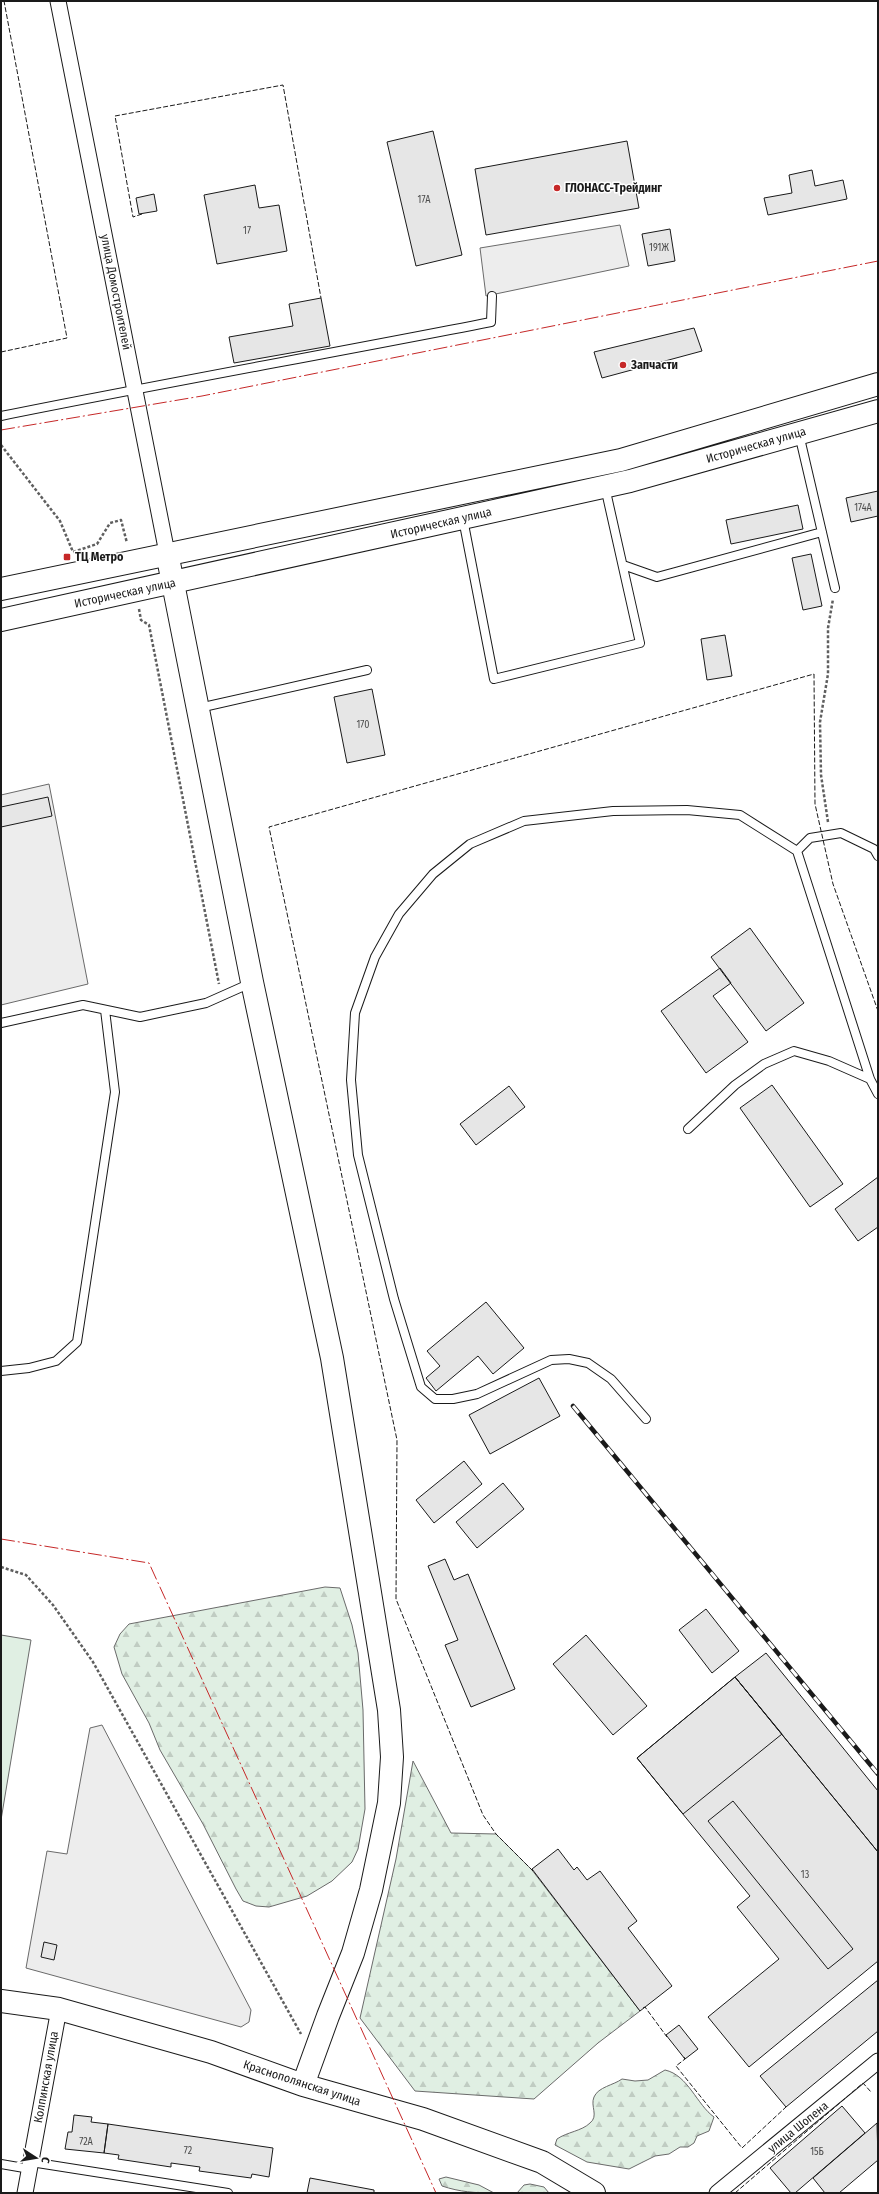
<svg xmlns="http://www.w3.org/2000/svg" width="879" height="2194" viewBox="0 0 879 2194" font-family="'Fira Sans Condensed',sans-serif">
<defs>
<pattern id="forest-firs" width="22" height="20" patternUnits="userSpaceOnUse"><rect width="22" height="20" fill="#e0efe3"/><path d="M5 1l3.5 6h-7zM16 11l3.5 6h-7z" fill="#c0ccc2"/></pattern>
</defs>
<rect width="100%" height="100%" fill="#fff"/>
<path fill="url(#forest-firs)" stroke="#6a6a6a" d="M 325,1587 L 340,1588 L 352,1625 L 358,1653 L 363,1710 L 365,1809 L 358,1849 L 352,1862 L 332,1881 L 307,1896 L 269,1907 L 256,1906 L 243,1901 L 236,1889 L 203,1824 L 160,1750 L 149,1723 L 122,1674 L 114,1647 L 120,1634 L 129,1624 Z
M 413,1761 L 451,1833 L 496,1834 L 532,1870 L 640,2011 L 598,2043 L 534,2099 L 415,2091 L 360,2018 L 396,1859 Z
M 665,2070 C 688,2075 697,2105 714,2117 L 709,2131 L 697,2136 L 694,2143 L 688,2147 L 680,2147 L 669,2154 L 655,2156 L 629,2169 L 587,2162 L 555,2145 L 557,2139 C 567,2132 582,2131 590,2123 C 599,2116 590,2106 594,2097 C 598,2087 614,2085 622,2079 L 635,2081 L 648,2080 Z
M 446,2177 L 479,2185 L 494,2193 C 475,2193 460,2192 442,2186 L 439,2179 Z
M 530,2184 L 544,2187 L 549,2193 L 517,2193 L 524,2185 Z"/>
<path fill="#e0efe3" stroke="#6a6a6a" d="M 1,1635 L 31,1640 L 1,1820 Z"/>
<path fill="#ededed" stroke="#6a6a6a" d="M 620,225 L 629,266 L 486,296 L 480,248 Z
M 49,784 L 88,984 L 1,1005 L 1,795 Z
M 102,1725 L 251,2010 L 249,2022 L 241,2027 L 26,1968 L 47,1851 L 67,1854 L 90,1728 Z"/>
<path fill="#e6e6e6" stroke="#1a1a1a" d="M 433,131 L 462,255 L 416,266 L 387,142 Z
M 627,141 L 639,208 L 486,235 L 475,169 Z
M 812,170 L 815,186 L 843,180 L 847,199 L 768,215 L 764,198 L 792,193 L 789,175 Z
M 255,185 L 259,208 L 279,205 L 287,251 L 217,264 L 204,195 Z
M 154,194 L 157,211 L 139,214 L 136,198 Z
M 670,229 L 675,261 L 648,266 L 642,234 Z
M 321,298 L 330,346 L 234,363 L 229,337 L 293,326 L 289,304 Z
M 694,328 L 702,351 L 602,378 L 594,352 Z
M 878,491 L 878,516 L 851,522 L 846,498 Z
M 798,505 L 803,529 L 731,544 L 726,520 Z
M 811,554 L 822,606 L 803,610 L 792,558 Z
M 725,635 L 732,676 L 707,680 L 701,639 Z
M 372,689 L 385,755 L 347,763 L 334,697 Z
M 48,797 L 52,816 L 1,827 L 1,807 Z
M 750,928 L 804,1003 L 766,1031 L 711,957 Z
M 720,968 L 731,983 L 713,996 L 748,1042 L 706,1073 L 661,1011 Z
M 772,1085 L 843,1184 L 810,1207 L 740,1108 Z
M 509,1086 L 525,1107 L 476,1145 L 460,1124 Z
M 878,1177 L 878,1227 L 858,1241 L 835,1209 Z
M 486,1302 L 524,1348 L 493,1374 L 478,1356 L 436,1391 L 426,1378 L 440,1366 L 427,1351 Z
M 539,1378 L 560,1416 L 490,1454 L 469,1415 Z
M 464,1461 L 482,1484 L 434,1523 L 416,1500 Z
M 503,1483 L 524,1509 L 477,1548 L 456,1522 Z
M 445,1559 L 454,1580 L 468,1574 L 515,1689 L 471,1707 L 445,1645 L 458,1640 L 428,1566 Z
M 706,1609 L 739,1651 L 712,1673 L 679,1630 Z
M 586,1635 L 647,1706 L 613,1735 L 553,1664 Z
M 766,1653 L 878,1791 L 878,1852 L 735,1677 Z
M 735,1677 L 878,1852 L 878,1961 L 749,2067 L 708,2017 L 779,1959 L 737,1907 L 750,1896 L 637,1758 Z
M 735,1677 L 782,1734 L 683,1814 L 637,1758 Z
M 733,1801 L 853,1949 L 828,1969 L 708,1821 Z
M 558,1849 L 574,1870 L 577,1867 L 587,1880 L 600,1871 L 637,1921 L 628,1928 L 672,1986 L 640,2011 L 532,1869 Z
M 44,1942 L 57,1945 L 54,1960 L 41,1957 Z
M 878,1980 L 878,2031 L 786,2107 L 760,2076 Z
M 679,2025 L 698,2049 L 685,2059 L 666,2035 Z
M 842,2106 L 865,2133 L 795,2193 L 791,2193 L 770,2168 Z
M 74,2115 L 92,2117 L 91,2122 L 108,2124 L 104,2153 L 65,2149 L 68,2132 L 72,2132 Z
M 877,2123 L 878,2160 L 839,2193 L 825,2193 L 813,2178 Z
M 108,2124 L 273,2148 L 269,2177 L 252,2174 L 251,2178 L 199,2171 L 200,2167 L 171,2163 L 171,2167 L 118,2159 L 119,2155 L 104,2153 Z
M 310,2178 L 374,2190 L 374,2193 L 307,2193 Z"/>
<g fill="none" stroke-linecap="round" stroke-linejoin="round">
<defs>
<path id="service" d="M 1,416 C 164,383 328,354 491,322 L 492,296
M 799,434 L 835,588
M 463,519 L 494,679 L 640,643 L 605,487
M 623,565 L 657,577 L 822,532
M 199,708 L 367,670
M 797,851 L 810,838 L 841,833 L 874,849 L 878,856
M 1,1023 L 83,1005 L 140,1017 L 206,1003 L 251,983
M 688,1129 L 735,1085 L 764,1064 L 794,1051 L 829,1061 L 870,1079
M 1,1371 L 29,1368 L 56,1361 L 77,1342 L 115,1092 L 105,1010
M 646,1419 L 611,1379 L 588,1363 L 569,1359 L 551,1360 L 477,1394 L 453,1399 L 435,1399 L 421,1387 L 394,1299 L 358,1155 L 351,1080 L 355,1013 L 375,957 L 399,914 L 433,874 L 470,844 L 524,821 L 613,811 L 687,810 L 740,815 L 797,851 L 870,1079 L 878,1094
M 31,2162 L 228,2193
M 1,2164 L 30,2169"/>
<path id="minor" d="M 58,1 L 167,553
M 25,2193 L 59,2009
M 717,2193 L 878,2061"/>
<path id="secondary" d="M 167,553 L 252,982 L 332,1358 L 389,1710 L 392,1757 L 389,1803 L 371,1890 L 353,1953 L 328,2016 L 303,2085
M 1,2001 L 59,2009 L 211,2052 L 303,2085 L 423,2119 L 542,2162 L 594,2193"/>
<path id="trunk" d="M 1,589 L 621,460 L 878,384
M 1,620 L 630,481 L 878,411"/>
</defs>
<use href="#service" stroke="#1a1a1a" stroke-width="10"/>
<use href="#minor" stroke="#1a1a1a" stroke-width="17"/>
<use href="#secondary" stroke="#1a1a1a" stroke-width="24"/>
<use href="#trunk" stroke="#1a1a1a" stroke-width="24"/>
<path stroke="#5f5f5f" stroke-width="2.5" stroke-dasharray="3 2" stroke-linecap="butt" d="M 1,445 L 60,521 L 73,552 L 97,544 L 110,523 L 121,520 L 127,543
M 139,609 L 141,620 L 149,625 L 219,984
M 828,822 L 821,775 L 820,722 L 828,674 L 828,628 L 833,599
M 1,1567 L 26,1575 L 53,1605 L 93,1662 L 301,2034"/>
<use href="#service" stroke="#fff" stroke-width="8"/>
<use href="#minor" stroke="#fff" stroke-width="15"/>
<use href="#secondary" stroke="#fff" stroke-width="22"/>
<use href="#trunk" stroke="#fff" stroke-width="22"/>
<defs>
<path id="rail" d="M 573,1406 L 878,1774"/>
</defs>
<use href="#rail" stroke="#1a1a1a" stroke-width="4.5"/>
<use href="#rail" stroke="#fff" stroke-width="3" stroke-dasharray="9" stroke-linecap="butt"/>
<path stroke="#1a1a1a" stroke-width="1" stroke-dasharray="5 2" stroke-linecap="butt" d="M 142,214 L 133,217 L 115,116 L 283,85 L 321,298
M 1,352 L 67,338 L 4,1
M 533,1871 L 496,1834 L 483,1815 L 396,1599 L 397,1440 L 269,827 L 814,674 L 815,804 L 833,884 L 878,1011
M 643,2008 L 645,2007 L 667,2037
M 684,2057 L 685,2059 L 676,2066 L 742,2148 L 786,2107
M 735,2193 L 863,2083 L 871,2092"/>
<path stroke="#c62828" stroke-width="1" stroke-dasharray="14 3 2 3" stroke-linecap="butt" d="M 1,430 L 202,396 L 878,261
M 1,1539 L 149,1563 L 436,2193"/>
</g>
<g fill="#c62828" stroke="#fff" stroke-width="1.5">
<circle cx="557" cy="188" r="4"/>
<circle cx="623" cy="365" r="4"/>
<rect x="63" y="553" width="8" height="8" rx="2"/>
</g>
<g text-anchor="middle" stroke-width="3" stroke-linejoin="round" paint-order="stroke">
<g font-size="10" fill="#4d4d4d">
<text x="424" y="203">17А</text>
<text x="247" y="234">17</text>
<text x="659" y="251">191Ж</text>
<text x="863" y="511">174А</text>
<text x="363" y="728">170</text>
<text x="805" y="1878">13</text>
<text x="86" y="2145">72А</text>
<text x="188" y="2154">72</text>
<text x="817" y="2155">15Б</text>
</g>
<g font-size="12" font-weight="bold" fill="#1a1a1a" stroke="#fff" text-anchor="start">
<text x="565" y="192">ГЛОНАСС-Трейдинг</text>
<text x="631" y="369">Запчасти</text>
<text x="75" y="561">ТЦ Метро</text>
</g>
<g font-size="12" fill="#1a1a1a" stroke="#fff">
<text transform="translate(116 292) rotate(79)" y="4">улица Домостроителей</text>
<text transform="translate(756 445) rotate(-16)" y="4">Историческая улица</text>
<text transform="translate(441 523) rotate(-13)" y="4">Историческая улица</text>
<text transform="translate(125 593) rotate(-12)" y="4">Историческая улица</text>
<text transform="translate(46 2077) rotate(-80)" y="4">Колпинская улица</text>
<text transform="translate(302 2083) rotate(18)" y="4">Краснополянская улица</text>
<text transform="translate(798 2127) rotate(-39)" y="4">улица Шопена</text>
</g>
</g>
<rect width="879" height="2194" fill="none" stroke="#1a1a1a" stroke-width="4"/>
<g transform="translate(36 2158) rotate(102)" stroke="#ffffff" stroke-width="3" paint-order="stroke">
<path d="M0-3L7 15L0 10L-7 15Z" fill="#1a1a1a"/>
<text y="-6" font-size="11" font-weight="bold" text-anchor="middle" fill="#1a1a1a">С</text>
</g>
</svg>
